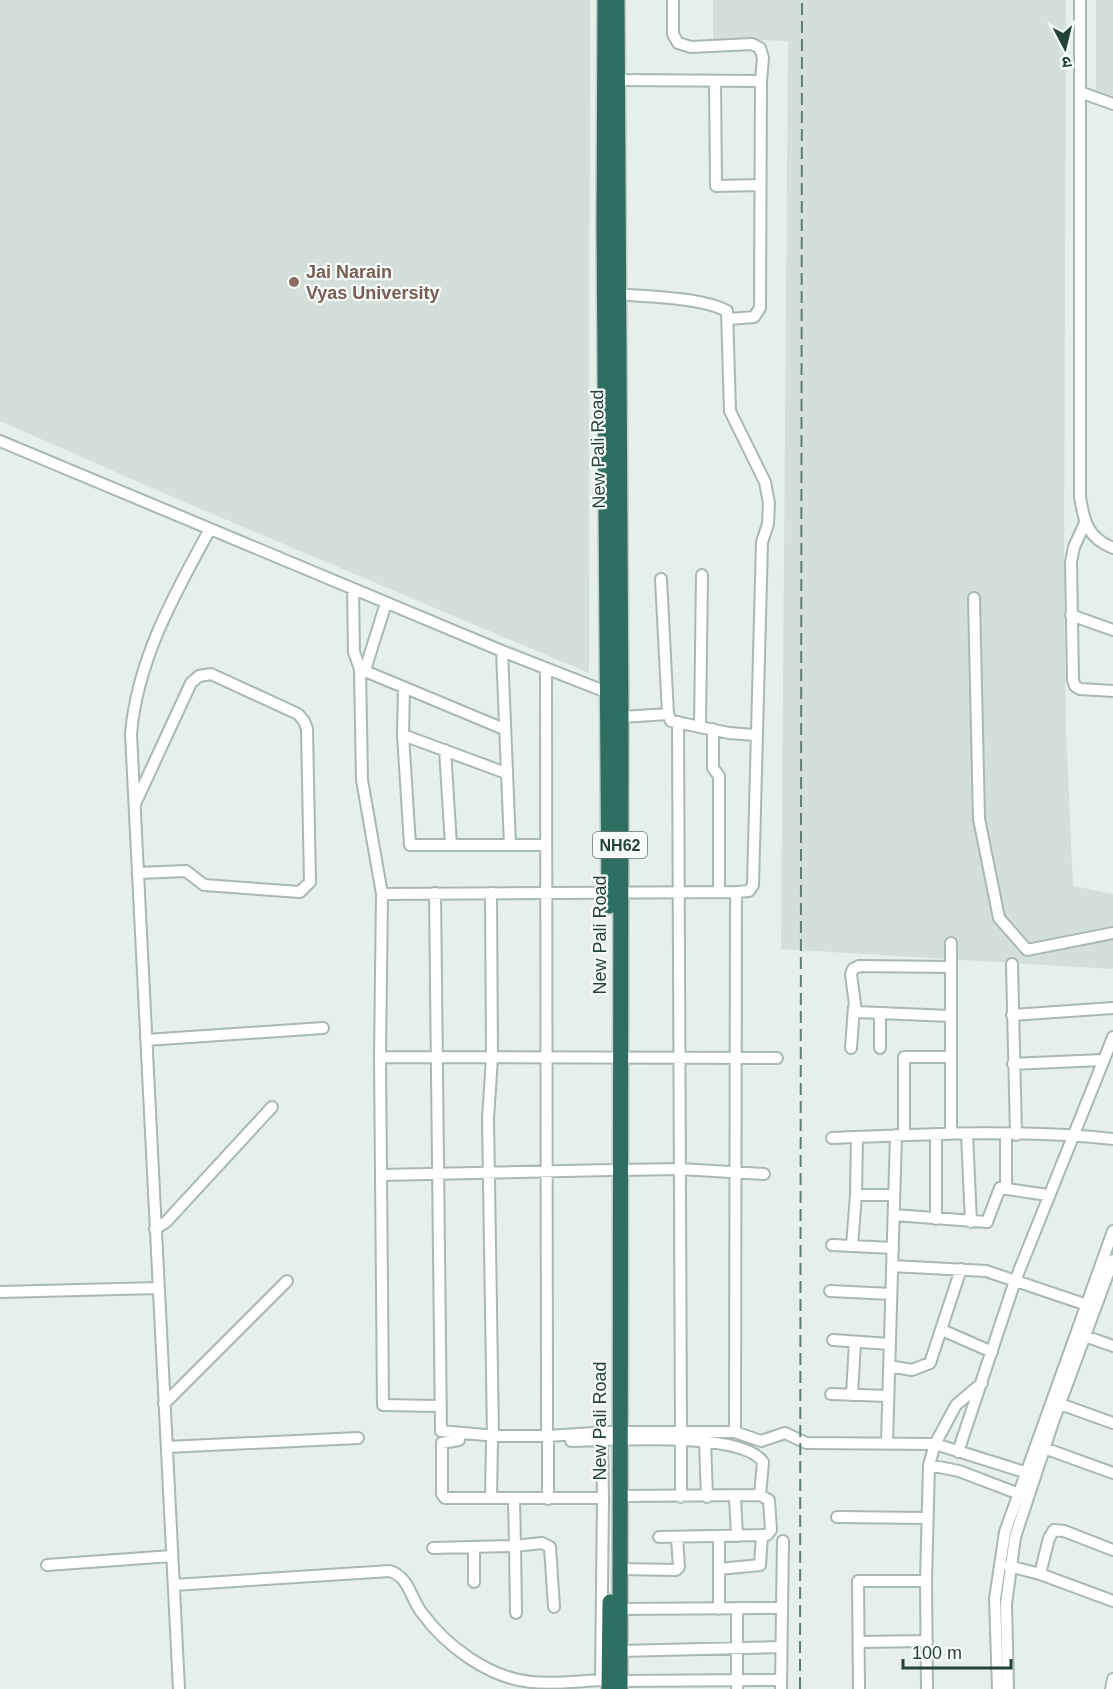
<svg xmlns="http://www.w3.org/2000/svg" width="1113" height="1689" viewBox="0 0 1113 1689" font-family="Helvetica,'Noto Sans Devanagari',sans-serif">
<rect width="100%" height="100%" fill="#e6efeb"/>
<path fill="#d4dfda" d="M 0,0 L 590,0 L 589,673 L 177,499 L 0,421 Z
M 713,0 L 1066,0 L 1064,568 L 1066,729 L 1073,886 L 1113,894 L 1113,969 L 781,949 L 788,41 L 713,39 Z
M 1096,0 L 1113,0 L 1113,96 L 1096,90 Z"/>
<g fill="none" stroke-linecap="round" stroke-linejoin="round">
<defs>
<path id="minor" d="M 673,0 L 673,34 L 678,43 L 691,47 L 752,44 L 760,48 L 763,58 L 761,81 L 760,308 L 754,317 L 729,319
M 1080,0 L 1080,497 C 1084,522 1088,538 1113,548
M 617,80 L 761,81
M 715,81 L 716,186 L 760,185
M 1080,92 L 1113,104
M 617,294 C 647,297 701,297 727,311 L 730,411 L 765,482 L 769,503 L 768,524 L 762,542 L 753,885 L 749,891 L 736,892
M 0,441 L 502,651 L 609,693
M 1085,523 L 1074,547 L 1071,562 L 1073,680 L 1075,686 L 1080,689 L 1113,691
M 661,579 L 668,714
M 353,589 L 354,652 L 360,669 L 362,780 L 382,894 L 380,1057 L 383,1405 L 438,1406
M 974,598 L 979,819 L 999,918 L 1027,950 L 1113,933
M 1071,615 L 1113,630
M 502,651 L 510,845
M 360,669 L 504,729
M 365,670 L 386,603
M 546,670 L 547,1436
M 404,688 L 403,735 L 410,845 L 545,845
M 621,717 L 668,714 L 671,721 L 729,733 L 755,735
M 678,722 L 681,1430
M 700,726 L 702,575
M 713,729 L 713,768 L 719,776 L 719,892
M 403,735 L 506,773
M 445,750 L 451,845
M 135,804 L 191,683 L 199,676 L 211,674 L 298,714 L 304,721 L 307,729 L 310,882 L 300,892 L 204,885 L 186,871 L 138,873
M 435,893 L 441,1431 L 496,1436 L 547,1436 L 610,1432 L 735,1432 L 761,1441 L 785,1433 L 806,1443 L 935,1444 L 956,1405 L 982,1383
M 491,893 L 492,1058 L 488,1118 L 493,1436
M 382,894 L 736,892 L 735,1432
M 1012,964 L 1016,1135
M 950,967 L 859,966 L 853,969 L 851,974 L 856,1012 L 950,1016
M 1012,1015 L 1113,1008
M 146,1040 L 323,1028
M 851,1048 L 854,1007
M 880,1048 L 880,1014
M 380,1057 L 777,1058
M 1013,1064 L 1103,1060
M 904,1134 L 904,1057 L 951,1057
M 951,1134 L 951,943
M 967,1134 L 971,1222
M 1006,1134 L 1006,1189
M 832,1138 C 925,1134 1020,1129 1113,1139
M 619,1170 L 680,1169 L 764,1174
M 381,1175 L 610,1170
M 856,1195 L 857,1137
M 894,1215 L 987,1222 L 1000,1188 L 1048,1195
M 936,1219 L 936,1134
M 155,1229 L 166,1222 L 272,1107
M 832,1245 L 893,1248
M 852,1246 L 856,1195 L 894,1195
M 892,1266 L 986,1271 L 1093,1307
M 830,1291 L 891,1294
M 0,1292 L 158,1288
M 942,1330 L 992,1352
M 1079,1334 L 1113,1346
M 833,1340 L 890,1344
M 889,1366 L 912,1370 L 930,1363 L 961,1269
M 831,1394 L 888,1396
M 852,1395 L 855,1342
M 164,1404 L 287,1281
M 1060,1404 L 1113,1423
M 459,1440 L 442,1443 L 442,1494 L 445,1498 L 603,1498 L 602,1441
M 681,1440 L 681,1497
M 571,1441 C 609,1441 741,1430 763,1462 L 760,1495
M 705,1441 L 707,1497
M 887,1442 L 896,1135
M 167,1447 L 358,1438
M 1044,1448 L 1113,1473
M 958,1452 L 1015,1281 L 1113,1037
M 929,1465 L 959,1471 L 1022,1495
M 620,1496 L 760,1495 L 769,1500 L 771,1530 L 767,1535 L 659,1537
M 735,1497 L 737,1536
M 491,1498 L 492,1441
M 548,1499 L 548,1441
M 837,1517 L 927,1518
M 719,1536 L 719,1609
M 433,1548 L 515,1546 L 514,1499
M 474,1548 L 474,1582
M 47,1565 L 172,1556
M 1009,1566 L 1040,1574 L 1049,1538 L 1054,1530 L 1064,1531 L 1113,1550
M 619,1569 L 676,1570 L 679,1567 L 677,1537
M 719,1569 L 760,1565 L 762,1535
M 1040,1574 L 1113,1601
M 926,1581 L 927,1689
M 174,1585 L 390,1571 C 410,1578 410,1598 422,1613 C 446,1646 489,1678 531,1682 C 557,1685 584,1680 609,1680
M 782,1608 L 783,1541
M 620,1609 L 782,1608 L 781,1689
M 516,1613 L 515,1546 L 542,1543 L 550,1547 L 554,1607
M 859,1642 L 927,1641
M 620,1651 L 781,1647
M 601,1680 L 603,1498
M 620,1681 L 781,1680
M 179,1689 L 131,734 C 137,660 175,593 210,529
M 737,1689 L 737,1608
M 859,1689 L 858,1581 L 926,1581 L 929,1465 L 935,1444 L 1031,1474
M 998,1689 L 995,1599 L 1005,1532 L 1113,1231
M 1008,1689 L 1006,1604 L 1015,1537 L 1053,1422 L 1113,1260
M 1111,1689 L 1113,1679"/>
<path id="highway" d="M 605,0 L 604,227 L 609,906
M 617,0 L 621,717 L 620,1689
M 609,1689 L 610,1602"/>
</defs>
<use href="#minor" stroke="#a8b8b2" stroke-width="14"/>
<use href="#highway" stroke="#c2cac8" stroke-width="18"/>
<use href="#minor" stroke="#fff" stroke-width="10"/>
<use href="#highway" stroke="#2f6f62" stroke-width="15"/>
<path stroke="#5f7d75" stroke-width="2" stroke-dasharray="12 6" stroke-linecap="butt" d="M 800,1689 L 802,0"/>
</g>
<circle fill="#8d6e63" stroke="#f7fbf9" stroke-width="2" cx="294" cy="282" r="6"/>
<g text-anchor="middle" stroke-width="4.5" stroke-linejoin="round" paint-order="stroke">
<rect fill="#f7fbf9" stroke="#637a73" stroke-width="1.5" x="593" y="832" width="54" height="26" rx="4.5"/>
<g font-size="16" font-weight="bold" fill="#24423a">
<text x="620" y="851">NH62</text>
</g>
<g font-size="18" font-weight="bold" fill="#785e54" stroke="#f7fbf9" text-anchor="start">
<text x="306" y="278">Jai Narain<tspan x="306" dy="21">Vyas University</tspan></text>
</g>
<g font-size="18" fill="#24423a" stroke="#f7fbf9">
<text transform="translate(598 449) rotate(-91)" y="6">New Pali Road</text>
<text transform="translate(600 935) rotate(-90)" y="6">New Pali Road</text>
<text transform="translate(600 1421) rotate(-90)" y="6">New Pali Road</text>
</g>
</g>
<g transform="translate(1065 48) rotate(173)" stroke="#f7fbf9" stroke-width="4.5" paint-order="stroke">
<path d="M0-4.5L10 22L0 15L-10 22Z" fill="#24423a"/>
<text y="-9" font-size="16" font-weight="bold" text-anchor="middle" fill="#24423a">उ</text>
</g>
<path d="M903 1659v9h108v-9" fill="none" stroke="#24423a" stroke-width="3"/>
<text x="912" y="1659" font-size="18" fill="#24423a" stroke="#f7fbf9" stroke-width="4.5" paint-order="stroke">100 m</text>
</svg>
